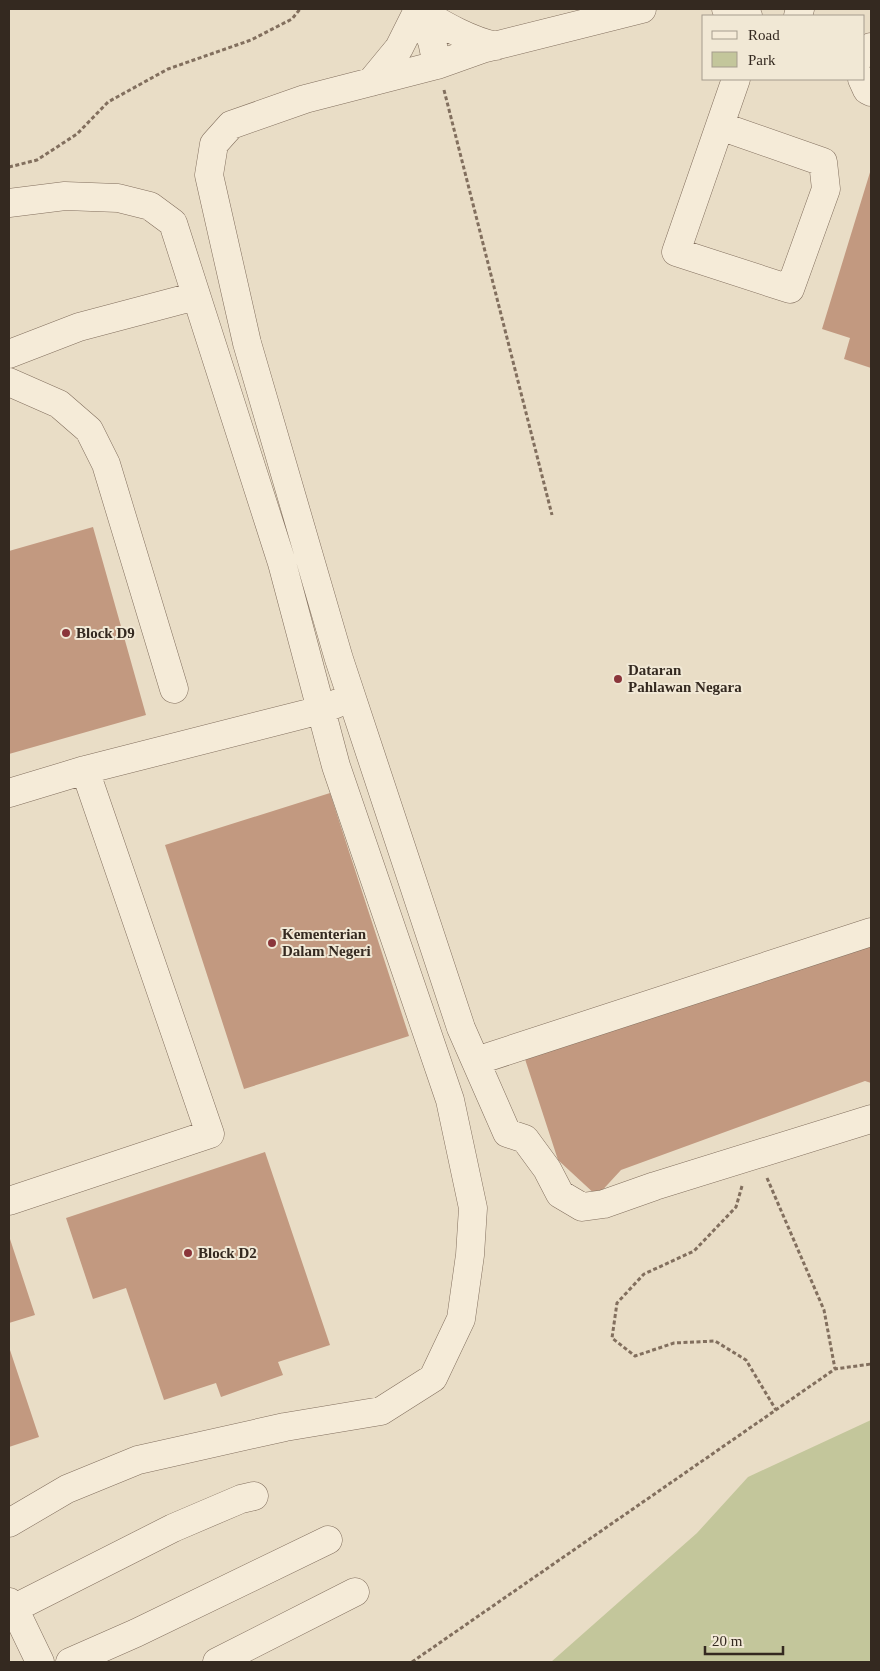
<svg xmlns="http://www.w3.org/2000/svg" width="880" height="1671" viewBox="0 0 880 1671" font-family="'Times New Roman',serif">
<rect width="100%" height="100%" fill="#e9ddc6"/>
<path fill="#c3c69b" d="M 871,1420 L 871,1662 L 551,1662 L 697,1533 L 748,1477 Z"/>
<path fill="#c29980" d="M 871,169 L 871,368 L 844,359 L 850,338 L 822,329 Z
M 93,527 L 146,715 L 9,754 L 9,551 Z
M 330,793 L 409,1036 L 244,1089 L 165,845 Z
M 871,943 L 871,1083 L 865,1081 L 621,1170 L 597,1196 L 558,1160 L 523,1053 Z
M 265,1152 L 330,1345 L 278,1362 L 283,1375 L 221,1397 L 216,1383 L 164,1400 L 126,1288 L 93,1299 L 66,1218 Z
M 9,1236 L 35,1315 L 9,1323 Z
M 9,1347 L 39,1437 L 9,1447 Z"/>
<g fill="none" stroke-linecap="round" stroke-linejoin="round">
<defs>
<path id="minor" d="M 417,9 L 432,41 L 437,65
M 642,9 L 482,49 L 437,65 L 305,99 L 231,125 L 214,144 L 209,175 L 247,343 L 339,659 L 461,1028 L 507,1133 L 525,1139 L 547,1169 L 560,1194 L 582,1207 L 604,1204 L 655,1186 L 871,1119
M 726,9 L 748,16
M 798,16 L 800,9
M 864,54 L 871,47
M 862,79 L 867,90 L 871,92
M 371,82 L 399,48 L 418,10 C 442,24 468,40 496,46
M 720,126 L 823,162 L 826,189 L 790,289 L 676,252 L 736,79
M 9,203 L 65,196 L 118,198 L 150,206 L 173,223 L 282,563 L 336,766 L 450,1100 L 473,1208 L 470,1255 L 461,1319 L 433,1378 L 381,1411 L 285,1427 L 138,1460 L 67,1489 L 9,1523
M 9,354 L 79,327 L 196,296
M 9,382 L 59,404 L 89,430 L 106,464 L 174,689
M 85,770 L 321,710 L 338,703
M 9,793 L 85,770 L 210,1134 L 9,1201
M 476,1061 L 871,932
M 9,1602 L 14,1608 L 40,1662
M 9,1611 L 173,1528 L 241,1499 L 254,1496
M 70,1662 L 136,1633 L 328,1540
M 217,1662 L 355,1592"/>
</defs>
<use href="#minor" stroke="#826f5e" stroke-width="29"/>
<path stroke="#826f5e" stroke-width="3" stroke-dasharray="4 2.5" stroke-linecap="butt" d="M 444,90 L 552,515
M 9,167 L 37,160 L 77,134 L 108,102 L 168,69 L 251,40 L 292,19 L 300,9
M 767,1178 L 824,1310 L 835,1369
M 742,1186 L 736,1207 L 694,1251 L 644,1274 L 617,1303 L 612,1338 L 635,1356 L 674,1343 L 715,1341 L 746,1360 L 776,1410
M 412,1662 L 835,1369 L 871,1364"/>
<use href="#minor" stroke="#f5ebd8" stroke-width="28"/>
</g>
<g fill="#8a353a" stroke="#f1e8d5" stroke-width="2">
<circle cx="66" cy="633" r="5"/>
<circle cx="618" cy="679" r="5"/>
<circle cx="272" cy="943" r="5"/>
<circle cx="188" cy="1253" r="5"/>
</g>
<g text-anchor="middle" stroke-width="4" stroke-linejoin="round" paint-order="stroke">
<g font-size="15" font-weight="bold" fill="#342920" stroke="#f1e8d5" text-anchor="start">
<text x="76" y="638">Block D9</text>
<text x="628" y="675">Dataran<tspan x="628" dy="17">Pahlawan Negara</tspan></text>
<text x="282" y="939">Kementerian<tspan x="282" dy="17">Dalam Negeri</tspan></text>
<text x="198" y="1258">Block D2</text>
</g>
</g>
<rect width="880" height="1671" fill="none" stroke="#342920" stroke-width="20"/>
<rect x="702" y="15" width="162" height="65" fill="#f1e8d5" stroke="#a59c8d"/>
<rect x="712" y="31" width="25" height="8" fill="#f5ebd8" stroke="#a59c8d"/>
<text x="748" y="40" font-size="15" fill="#342920">Road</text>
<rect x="712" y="52" width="25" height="15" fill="#c3c69b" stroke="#a59c8d"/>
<text x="748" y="65" font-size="15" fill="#342920">Park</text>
<path d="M705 1646v8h78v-8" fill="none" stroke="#342920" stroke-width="2.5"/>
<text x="712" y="1646" font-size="15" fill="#342920" stroke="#f1e8d5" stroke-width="4" paint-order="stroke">20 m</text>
</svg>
